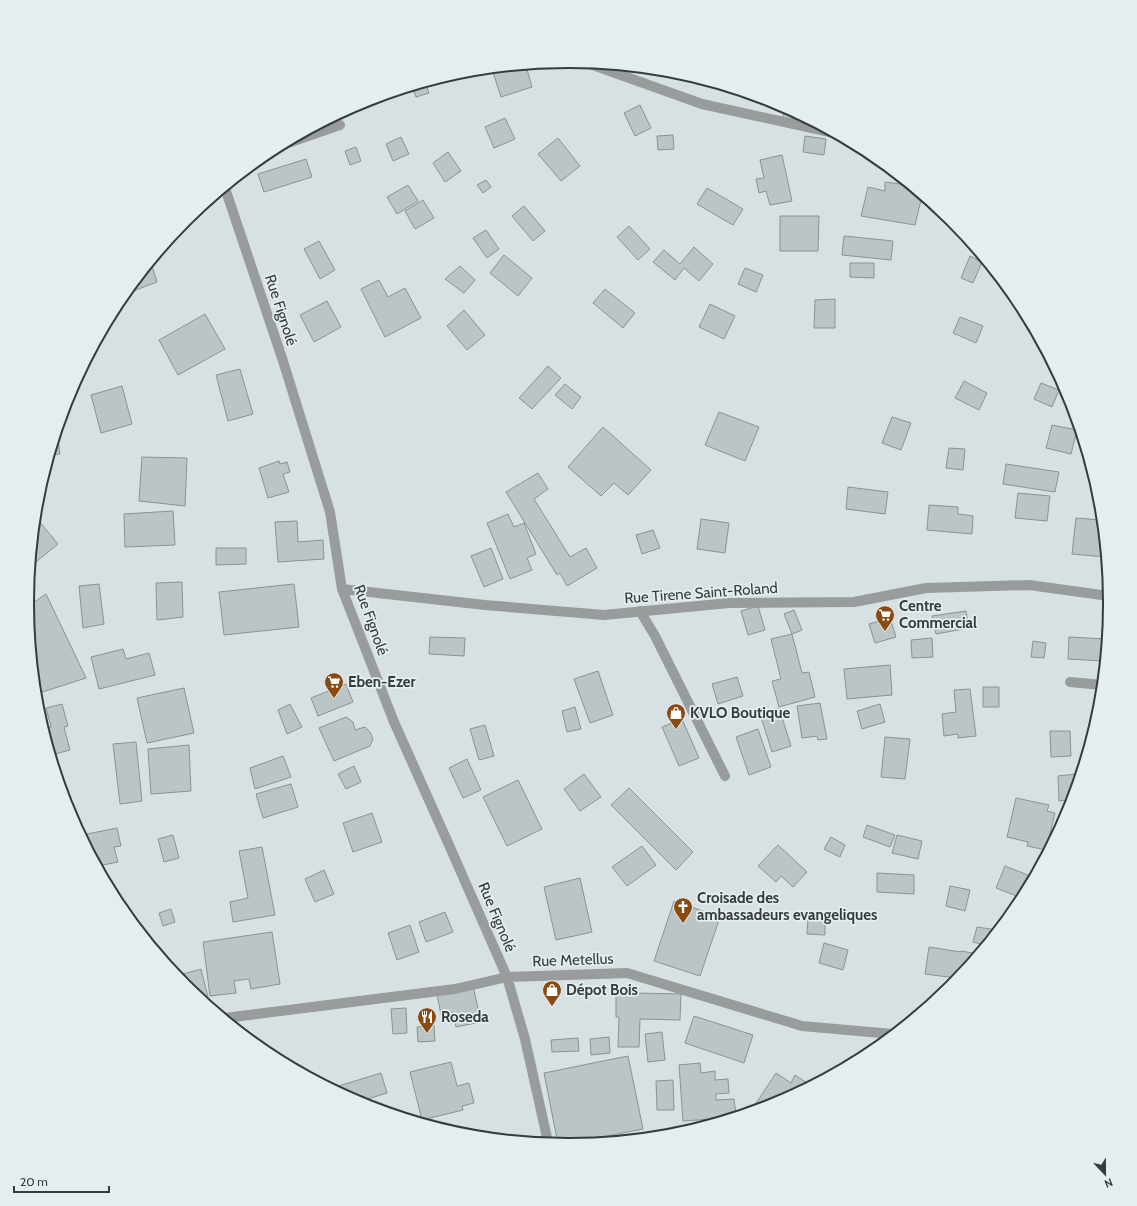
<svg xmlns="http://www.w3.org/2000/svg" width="1137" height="1206" viewBox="0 0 1137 1206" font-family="Cabin,sans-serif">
<rect width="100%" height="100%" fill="#d7e0e2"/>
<path fill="#bbc5c6" stroke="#8a9394" d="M 526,66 L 532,87 L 501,97 L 492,69 Z
M 425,83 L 429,93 L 416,97 L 412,87 Z
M 640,105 L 651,128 L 635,136 L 624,113 Z
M 784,107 L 807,119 L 783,118 Z
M 505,118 L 515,139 L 494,148 L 485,127 Z
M 673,135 L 674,149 L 658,150 L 657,136 Z
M 805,136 L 826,139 L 824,155 L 803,152 Z
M 401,137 L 409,154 L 393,161 L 386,144 Z
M 558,138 L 580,166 L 561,181 L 538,154 Z
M 356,147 L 361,161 L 350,165 L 345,151 Z
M 448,152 L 461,171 L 445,182 L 433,163 Z
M 782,155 L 792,201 L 770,205 L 766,191 L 759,193 L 756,179 L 764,178 L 760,160 Z
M 306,159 L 312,177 L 264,192 L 258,174 Z
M 486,180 L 491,187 L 483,193 L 477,185 Z
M 885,182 L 908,185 L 922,196 L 915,225 L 861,216 L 868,187 L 885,191 Z
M 408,185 L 418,201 L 397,214 L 387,197 Z
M 707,188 L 743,209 L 733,225 L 697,204 Z
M 423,200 L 434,218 L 415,229 L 405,211 Z
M 524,206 L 545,231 L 533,241 L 512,216 Z
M 780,216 L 819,216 L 818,251 L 780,251 Z
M 629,226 L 650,249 L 638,260 L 617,237 Z
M 486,230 L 499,249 L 487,258 L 473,238 Z
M 844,236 L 893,241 L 891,260 L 842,255 Z
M 319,241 L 335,270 L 320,279 L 304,249 Z
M 694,247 L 713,264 L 699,281 L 684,268 L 675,280 L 653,262 L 664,250 L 680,264 Z
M 504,255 L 532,278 L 518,296 L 490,273 Z
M 970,256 L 982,262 L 973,283 L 961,278 Z
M 151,263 L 157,282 L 125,294 Z
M 850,263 L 874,263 L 874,278 L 850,277 Z
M 460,266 L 475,280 L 464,293 L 445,279 Z
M 745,268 L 763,275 L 756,292 L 738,284 Z
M 379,280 L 388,297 L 405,288 L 421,318 L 385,337 L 361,289 Z
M 605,289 L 635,313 L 623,328 L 593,303 Z
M 835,299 L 835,328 L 814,328 L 815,300 Z
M 327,301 L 341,327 L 314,342 L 300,315 Z
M 710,304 L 735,316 L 724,339 L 699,327 Z
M 464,310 L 485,335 L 467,350 L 447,326 Z
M 205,314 L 225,349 L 178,375 L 159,340 Z
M 960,317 L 983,326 L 976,343 L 953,333 Z
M 548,366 L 561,378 L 532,409 L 519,398 Z
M 240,369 L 253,414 L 228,421 L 216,375 Z
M 964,381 L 987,393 L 979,410 L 955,398 Z
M 1041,383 L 1059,390 L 1052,407 L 1034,399 Z
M 565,384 L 581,397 L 572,409 L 555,395 Z
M 122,386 L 132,424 L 101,433 L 91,395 Z
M 73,387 L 76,396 L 67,400 L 68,396 Z
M 719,412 L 759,427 L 745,461 L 705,445 Z
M 892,417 L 911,423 L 901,450 L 882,443 Z
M 1052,425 L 1077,430 L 1071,454 L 1046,448 Z
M 603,427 L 651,470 L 628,495 L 614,483 L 601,496 L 568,467 Z
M 57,433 L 60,454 L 50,455 Z
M 949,448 L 965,449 L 963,470 L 946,468 Z
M 142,457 L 187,458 L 185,506 L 139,501 Z
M 279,461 L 280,464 L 287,462 L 290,472 L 283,474 L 289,492 L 268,498 L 259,468 Z
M 1006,464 L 1059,472 L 1055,492 L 1003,484 Z
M 538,473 L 548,489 L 534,499 L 570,557 L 586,548 L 597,568 L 567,586 L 560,573 L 557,575 L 506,492 Z
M 848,487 L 888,492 L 885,514 L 846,509 Z
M 1018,493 L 1050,496 L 1047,521 L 1015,518 Z
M 929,505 L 958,507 L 958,514 L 973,516 L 972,534 L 927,530 Z
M 173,511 L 175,545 L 125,547 L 124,514 Z
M 508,514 L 514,527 L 524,523 L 536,554 L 527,558 L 532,570 L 510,579 L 487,523 Z
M 1076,518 L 1102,520 L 1105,557 L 1072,554 Z
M 701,519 L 729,523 L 725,553 L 697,549 Z
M 39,521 L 58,544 L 31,566 L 35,524 Z
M 297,521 L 298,542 L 323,540 L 324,559 L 278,562 L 275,522 Z
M 653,530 L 660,548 L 642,554 L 636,535 Z
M 216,548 L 246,548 L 246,564 L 216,565 Z
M 491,548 L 503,579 L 484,587 L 471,556 Z
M 182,582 L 183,617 L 157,620 L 156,583 Z
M 99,584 L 104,624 L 83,628 L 79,586 Z
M 294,584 L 299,627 L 224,635 L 219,592 Z
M 46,594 L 86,678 L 36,694 L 27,607 Z
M 758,606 L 765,630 L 748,635 L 741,611 Z
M 794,610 L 802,630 L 792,634 L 784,614 Z
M 966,611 L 969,628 L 936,634 L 932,616 Z
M 890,618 L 896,637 L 875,643 L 869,624 Z
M 792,634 L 802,673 L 809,672 L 815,697 L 779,707 L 772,681 L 781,679 L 771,639 Z
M 430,637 L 465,638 L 464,656 L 429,654 Z
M 1069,637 L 1106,639 L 1104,661 L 1068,659 Z
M 932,638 L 933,657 L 912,658 L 911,640 Z
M 1033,641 L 1046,643 L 1044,658 L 1031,657 Z
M 123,649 L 126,659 L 149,653 L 155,675 L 99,689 L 91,657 Z
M 890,665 L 892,695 L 847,699 L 844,669 Z
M 598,671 L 613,715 L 590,723 L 574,679 Z
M 737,677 L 743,696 L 718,704 L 712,684 Z
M 346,684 L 353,702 L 318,716 L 311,698 Z
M 983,687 L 999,687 L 999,707 L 983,707 Z
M 184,688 L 194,733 L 147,743 L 137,698 Z
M 970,689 L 976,736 L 958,738 L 958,734 L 944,736 L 942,714 L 956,712 L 954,690 Z
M 820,703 L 827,739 L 818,740 L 817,736 L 802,738 L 797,706 Z
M 62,704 L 68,726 L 64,727 L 70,750 L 51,755 L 44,729 L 51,727 L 46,708 Z
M 290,704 L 302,727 L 287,734 L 278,710 Z
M 880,704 L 885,722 L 862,729 L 857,711 Z
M 575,707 L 581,729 L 567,732 L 562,711 Z
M 779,708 L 791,746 L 772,752 L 760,714 Z
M 346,717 L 353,722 L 355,730 L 365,727 L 370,732 L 373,739 L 370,746 L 334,761 L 319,728 Z
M 682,719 L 699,758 L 679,766 L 662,727 Z
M 485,725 L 494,756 L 479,760 L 470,729 Z
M 758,729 L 771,767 L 749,775 L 736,737 Z
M 1050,731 L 1070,731 L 1071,756 L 1051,757 Z
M 885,737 L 910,739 L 905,779 L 881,777 Z
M 136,742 L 142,801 L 120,804 L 113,744 Z
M 189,745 L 191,791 L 151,794 L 148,749 Z
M 283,756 L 291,777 L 255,789 L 250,768 Z
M 467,759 L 481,790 L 463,798 L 449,768 Z
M 354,766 L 361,782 L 346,789 L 338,774 Z
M 584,774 L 601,797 L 580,811 L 564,789 Z
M 1076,774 L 1077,783 L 1072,800 L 1059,801 L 1058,776 Z
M 518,780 L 542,829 L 507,846 L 483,797 Z
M 291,784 L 298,807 L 263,818 L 256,794 Z
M 629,788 L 693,852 L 676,870 L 611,805 Z
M 1016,798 L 1049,805 L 1047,811 L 1055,813 L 1046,850 L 1027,846 L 1028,842 L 1007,837 Z
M 372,813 L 382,842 L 353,852 L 343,823 Z
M 867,825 L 895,835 L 890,847 L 863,837 Z
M 117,828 L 121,846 L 114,847 L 118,862 L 98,866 L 82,835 Z
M 173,835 L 179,858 L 164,862 L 158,839 Z
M 897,835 L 922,841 L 918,859 L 892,853 Z
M 831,837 L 845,845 L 840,857 L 824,849 Z
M 778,845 L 807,872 L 793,887 L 781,876 L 776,882 L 758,866 Z
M 642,846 L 656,865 L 627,886 L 612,867 Z
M 262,847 L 275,915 L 233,922 L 230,902 L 248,898 L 239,851 Z
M 1005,866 L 1033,877 L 1022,898 L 996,888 Z
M 324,870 L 334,894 L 315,902 L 305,879 Z
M 877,873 L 914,875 L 914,894 L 877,892 Z
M 580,878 L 592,932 L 556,940 L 544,887 Z
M 950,886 L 970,890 L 965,911 L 946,906 Z
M 674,901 L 720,917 L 700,976 L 654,961 Z
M 171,909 L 175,922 L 163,926 L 159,913 Z
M 445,912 L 453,932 L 426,942 L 419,922 Z
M 808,919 L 825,920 L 825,935 L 807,934 Z
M 410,925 L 419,952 L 397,960 L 388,933 Z
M 977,927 L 997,930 L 985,945 L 973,942 Z
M 272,932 L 280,984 L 251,989 L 249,979 L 234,981 L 236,993 L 210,996 L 203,942 Z
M 824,943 L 848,950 L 843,970 L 819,963 Z
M 929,947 L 961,952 L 961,951 L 978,954 L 956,980 L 956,978 L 925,974 Z
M 201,969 L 209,1001 L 205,1002 L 186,986 L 183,974 Z
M 473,986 L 481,1022 L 456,1027 L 453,1012 L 441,1015 L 437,994 Z
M 616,987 L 638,987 L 638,993 L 681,994 L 680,1020 L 640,1019 L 639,1047 L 618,1047 L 619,1017 L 616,1017 Z
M 406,1008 L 407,1033 L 393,1034 L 391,1009 Z
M 694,1016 L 753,1035 L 744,1063 L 685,1043 Z
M 434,1025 L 435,1041 L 418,1042 L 417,1027 Z
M 662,1032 L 665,1060 L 648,1062 L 645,1034 Z
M 609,1037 L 610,1053 L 591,1055 L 590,1039 Z
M 578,1038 L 579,1051 L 552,1052 L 551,1040 Z
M 628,1056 L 643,1129 L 567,1144 L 558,1144 L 544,1073 Z
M 451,1062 L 457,1086 L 469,1083 L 474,1103 L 462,1106 L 463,1110 L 422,1120 L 410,1072 Z
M 700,1063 L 701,1073 L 715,1071 L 715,1080 L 728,1079 L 729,1093 L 716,1094 L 716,1100 L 734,1099 L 736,1115 L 726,1118 L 683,1121 L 679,1065 Z
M 381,1073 L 387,1093 L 358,1102 L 332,1088 Z
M 776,1073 L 791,1083 L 795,1075 L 810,1085 L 776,1103 L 751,1111 Z
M 673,1080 L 674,1110 L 657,1110 L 656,1081 Z"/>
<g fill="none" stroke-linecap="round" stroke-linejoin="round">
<path stroke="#989c9d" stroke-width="10" d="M 590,64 L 702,104 L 830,132
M 282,145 L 340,125
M 225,188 L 283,361 L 330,512 L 342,589 L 394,722 L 449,845 L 507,977 L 525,1039 L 548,1142
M 342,589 L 485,605 L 604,615 L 729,603 L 854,602 L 926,588 L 1029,585 L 1109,596
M 640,611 L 655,636 L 725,776
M 1070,682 L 1102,685
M 225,1018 L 455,989 L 507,977 L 627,973 L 802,1026 L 892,1034"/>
</g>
<defs>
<symbol id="supermarket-pin" viewBox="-11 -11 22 30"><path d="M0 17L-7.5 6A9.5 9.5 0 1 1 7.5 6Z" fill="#8a4a12" stroke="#e4eeef"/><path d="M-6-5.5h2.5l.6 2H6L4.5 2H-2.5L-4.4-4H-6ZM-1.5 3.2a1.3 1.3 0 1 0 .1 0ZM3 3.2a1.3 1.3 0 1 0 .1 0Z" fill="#fff"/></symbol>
<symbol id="shop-pin" viewBox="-11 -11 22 30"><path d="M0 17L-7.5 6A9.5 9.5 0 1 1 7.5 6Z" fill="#8a4a12" stroke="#e4eeef"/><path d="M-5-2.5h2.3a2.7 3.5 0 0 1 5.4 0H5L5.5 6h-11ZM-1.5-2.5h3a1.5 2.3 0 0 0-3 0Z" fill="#fff"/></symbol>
<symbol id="church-pin" viewBox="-11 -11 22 30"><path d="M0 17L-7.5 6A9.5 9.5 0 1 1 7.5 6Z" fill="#8a4a12" stroke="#e4eeef"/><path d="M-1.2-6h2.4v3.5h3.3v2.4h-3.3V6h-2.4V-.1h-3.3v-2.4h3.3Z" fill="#fff"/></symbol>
<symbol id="restaurant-pin" viewBox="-11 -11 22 30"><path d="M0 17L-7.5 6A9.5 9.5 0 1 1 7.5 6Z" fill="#8a4a12" stroke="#e4eeef"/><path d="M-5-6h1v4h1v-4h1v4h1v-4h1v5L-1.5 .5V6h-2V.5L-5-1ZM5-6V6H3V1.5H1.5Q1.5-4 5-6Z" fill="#fff"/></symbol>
</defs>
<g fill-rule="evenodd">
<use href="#supermarket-pin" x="874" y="604" width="22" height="30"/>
<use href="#supermarket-pin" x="323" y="671" width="22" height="30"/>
<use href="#shop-pin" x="665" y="702" width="22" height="30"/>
<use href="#church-pin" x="672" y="896" width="22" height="30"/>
<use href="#shop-pin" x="541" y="979" width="22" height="30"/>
<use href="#restaurant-pin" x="416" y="1006" width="22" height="30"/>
</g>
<g text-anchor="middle" stroke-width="3.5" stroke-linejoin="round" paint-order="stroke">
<g font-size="15" fill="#373b3b" stroke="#e4eeef">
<text transform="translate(281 310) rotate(72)" y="5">Rue Fignolé</text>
<text transform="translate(701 593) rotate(-4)" y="5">Rue Tirene Saint-Roland</text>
<text transform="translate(371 620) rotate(70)" y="5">Rue Fignolé</text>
<text transform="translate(497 917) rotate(67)" y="5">Rue Fignolé</text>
<text transform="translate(573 960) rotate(-2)" y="5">Rue Metellus</text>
</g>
<g font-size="15" font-weight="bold" fill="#373b3b" stroke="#e4eeef" text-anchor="start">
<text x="899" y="611">Centre<tspan x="899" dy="17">Commercial</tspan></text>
<text x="348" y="687">Eben-Ezer</text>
<text x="690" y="718">KVLO Boutique</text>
<text x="697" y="903">Croisade des<tspan x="697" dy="17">ambassadeurs evangeliques</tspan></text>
<text x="566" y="995">Dépot Bois</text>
<text x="441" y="1022">Roseda</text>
</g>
</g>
<path d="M0 0H1137V1206H0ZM568 68H569A534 534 0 0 1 1103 602V604A534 534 0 0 1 569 1138H568A534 534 0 0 1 34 604V602A534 534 0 0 1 568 68Z" fill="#e4eeef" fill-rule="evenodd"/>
<path fill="none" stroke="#373b3b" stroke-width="2" d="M568 68H569A534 534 0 0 1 1103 602V604A534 534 0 0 1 569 1138H568A534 534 0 0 1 34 604V602A534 534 0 0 1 568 68Z"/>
<g transform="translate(1105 1174) rotate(158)" stroke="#e4eeef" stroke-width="3" paint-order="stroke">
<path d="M0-3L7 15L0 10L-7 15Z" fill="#373b3b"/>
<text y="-6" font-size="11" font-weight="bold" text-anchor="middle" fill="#373b3b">N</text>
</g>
<path d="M14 1186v6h95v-6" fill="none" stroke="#373b3b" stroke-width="2"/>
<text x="20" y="1186" font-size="12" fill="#373b3b" stroke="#e4eeef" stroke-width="3" paint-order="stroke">20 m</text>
</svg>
